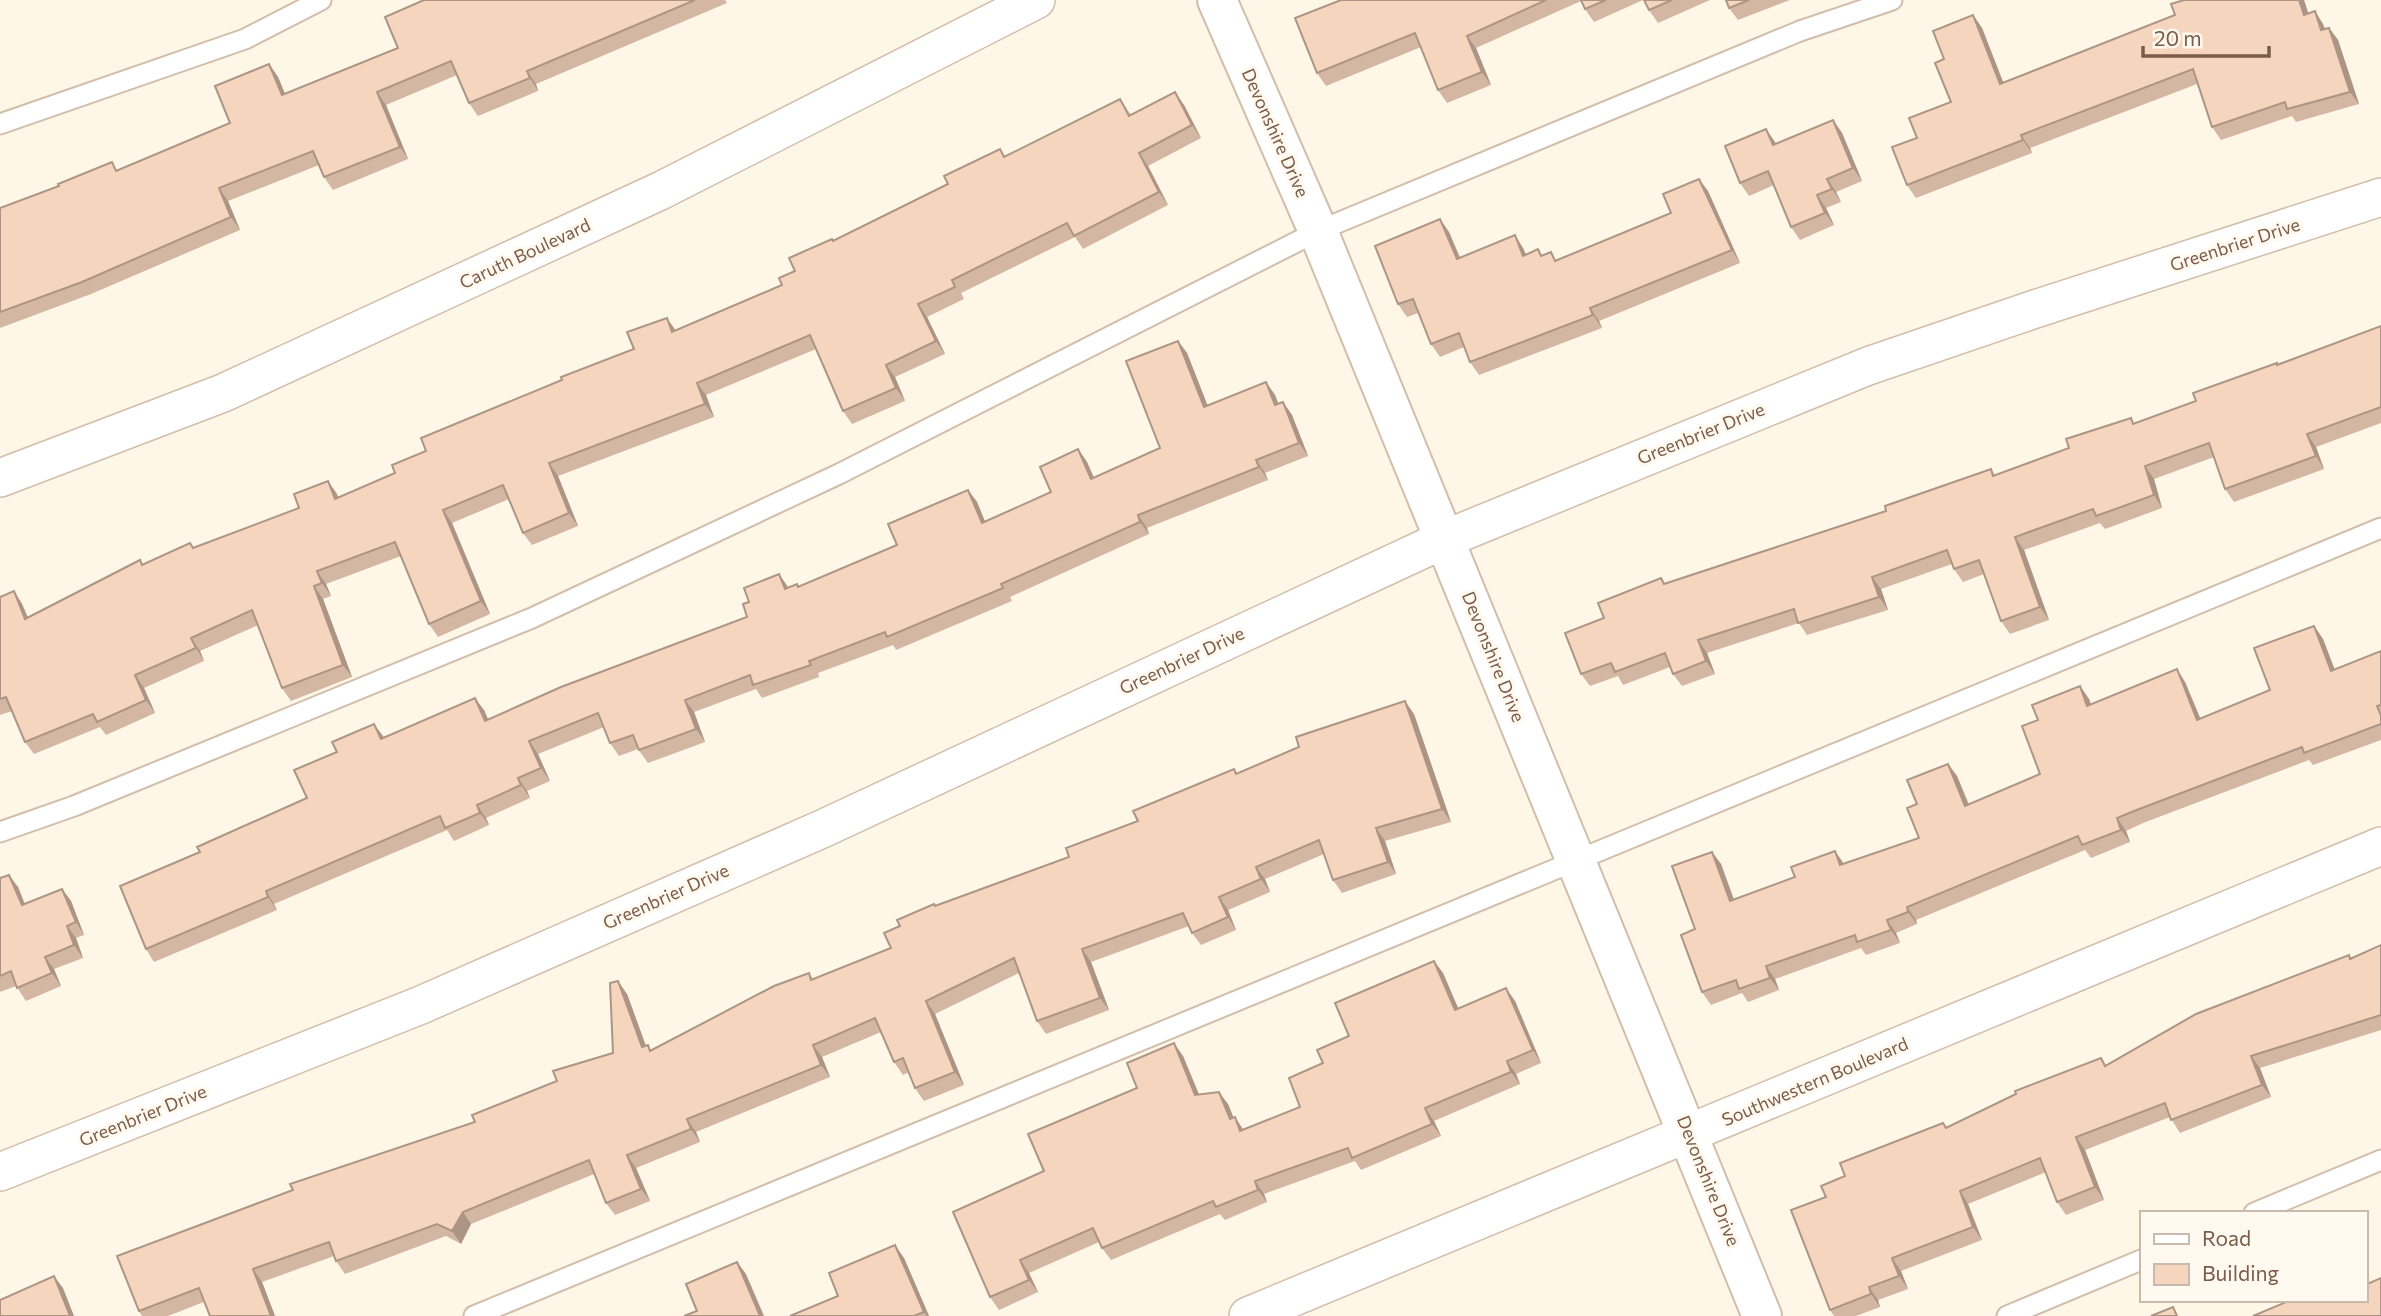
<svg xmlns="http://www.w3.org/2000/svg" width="2381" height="1316" viewBox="0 0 2381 1316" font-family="Commissioner,sans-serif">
<rect width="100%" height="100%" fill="#fef6e7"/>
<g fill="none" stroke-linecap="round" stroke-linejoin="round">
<defs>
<path id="service" d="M 0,124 L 245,39 L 321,0
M 0,832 L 74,806 L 532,618 L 839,474 L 1318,231 L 1800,31 L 1892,0
M 2254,1213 L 2381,1160
M 474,1316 L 2381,528
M 2007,1316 L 2141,1260"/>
<path id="minor" d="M 0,478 L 223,393 L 660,191 L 1036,0
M 0,1172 L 421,1005 L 822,829 L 1445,539 L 1868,366 L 2035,309 L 2381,197
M 1248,1316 L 2381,846"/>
<path id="tertiary" d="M 1217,0 L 1318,231 L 1762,1316"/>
</defs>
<use href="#service" stroke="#d1beab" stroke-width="23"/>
<use href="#minor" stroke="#d1beab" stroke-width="40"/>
<use href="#tertiary" stroke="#d1beab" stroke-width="42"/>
<use href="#service" stroke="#fff" stroke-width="19"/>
<use href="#minor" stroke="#fff" stroke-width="37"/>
<use href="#tertiary" stroke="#fff" stroke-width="38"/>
</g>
<path fill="#d3b7a3" d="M 424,0 L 725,0 L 727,3 L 536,84 L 538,91 L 478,116 L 469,103 L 457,75 L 386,105 L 408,159 L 333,190 L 324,177 L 319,165 L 228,201 L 240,230 L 91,294 L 0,328 L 0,208 L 118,170 L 230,123 L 269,64 L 278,77 L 285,94 L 398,48 Z
M 1341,0 L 1643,0 L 1594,22 L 1585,9 L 1581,1 L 1476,48 L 1491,85 L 1447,103 L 1438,90 L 1421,47 L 1326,86 L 1317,73 Z
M 1644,0 L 1710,0 L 1658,23 L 1649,10 Z
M 1726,0 L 1790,0 L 1738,20 L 1729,8 Z
M 2184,0 L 2304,0 L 2308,13 L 2323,24 L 2325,29 L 2329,28 L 2338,40 L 2359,104 L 2296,122 L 2292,116 L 2221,140 L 2212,127 L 2197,84 L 2030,148 L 2032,153 L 1916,198 L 1907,185 L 1917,138 L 1951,102 L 1944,59 L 1973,15 L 1982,28 L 2003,83 L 2175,15 Z
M 1120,99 L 1131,115 L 1184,105 L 1201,138 L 1148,166 L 1168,205 L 1083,249 L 1075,237 L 961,293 L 964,299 L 927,317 L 945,354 L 895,377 L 905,401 L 852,424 L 843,411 L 816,349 L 706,395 L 714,417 L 558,476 L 578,526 L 532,545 L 523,533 L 509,499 L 452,523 L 490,614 L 438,637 L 429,624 L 401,556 L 326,584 L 331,596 L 323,599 L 352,677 L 291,701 L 282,688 L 258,625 L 200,651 L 204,661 L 144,688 L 155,713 L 106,735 L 100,727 L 34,754 L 25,742 L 12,711 L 0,715 L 0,597 L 14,591 L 22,604 L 28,618 L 140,560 L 143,565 L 194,548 L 299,508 L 328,481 L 338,498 L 395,473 L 426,451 L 634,349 L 782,285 L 795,271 L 833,241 L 948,184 L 1000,149 L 1005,156 Z
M 1833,120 L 1842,133 L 1862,181 L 1836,192 L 1841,202 L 1826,208 L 1834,225 L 1800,240 L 1791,227 L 1774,185 L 1749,196 L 1740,183 L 1775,142 L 1776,144 Z
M 1708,191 L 1740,263 L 1599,321 L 1602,328 L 1479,375 L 1470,362 L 1464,347 L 1440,357 L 1431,344 L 1418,313 L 1407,317 L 1398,304 L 1449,232 L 1460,257 L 1523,248 L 1526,254 L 1538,249 L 1542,256 L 1557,260 L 1671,213 Z
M 2381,326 L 2381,423 L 2316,447 L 2324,469 L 2234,502 L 2225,489 L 2214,457 L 2154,479 L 2162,508 L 2105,529 L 2100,523 L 2024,550 L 2049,620 L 2010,634 L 2001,621 L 1984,574 L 1963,582 L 1954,569 L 1952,564 L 1881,589 L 1888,610 L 1807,635 L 1799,623 L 1707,653 L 1715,674 L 1682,686 L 1673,674 L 1670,667 L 1623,685 L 1618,676 L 1590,686 L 1581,674 L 1604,618 L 1666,584 L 1886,511 L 1991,469 L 1995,475 L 2196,401 L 2278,365 Z
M 1178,341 L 1187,353 L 1207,405 L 1266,382 L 1275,395 L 1278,404 L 1283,402 L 1292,415 L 1308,456 L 1265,473 L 1268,480 L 1147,528 L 1149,534 L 1010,597 L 1012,601 L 896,650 L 893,645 L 818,673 L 819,677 L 762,698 L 756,689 L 694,712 L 705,742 L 648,763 L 638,749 L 619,756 L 610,743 L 604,727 L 538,754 L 550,781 L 527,791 L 530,798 L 486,818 L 489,825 L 454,841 L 447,830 L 274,904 L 277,910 L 154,962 L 146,949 L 200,852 L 307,798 L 383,737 L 484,710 L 488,719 L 747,617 L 789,587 L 798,587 L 897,545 L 968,490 L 977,502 L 985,522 L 1051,492 L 1078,449 L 1087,462 L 1094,478 L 1160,448 Z
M 2314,626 L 2323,639 L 2335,670 L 2381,651 L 2381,740 L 2313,765 L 2309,760 L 2143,823 L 2126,831 L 2130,842 L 2091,858 L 2085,850 L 1916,920 L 1917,924 L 1896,933 L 1900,943 L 1866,955 L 1861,948 L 1775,979 L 1779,990 L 1748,1002 L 1742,993 L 1711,1005 L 1702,992 L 1695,929 L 1712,852 L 1721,864 L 1734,900 L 1795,877 L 1835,851 L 1843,864 L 1919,838 L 1917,804 L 1948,764 L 1957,776 L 1969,804 L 2040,774 L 2038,720 L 2080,686 L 2089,699 L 2091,704 L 2185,682 L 2200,718 L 2270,690 Z
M 1414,714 L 1451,822 L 1385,841 L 1396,874 L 1342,893 L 1333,880 L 1324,854 L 1265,879 L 1270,892 L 1228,910 L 1236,930 L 1201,945 L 1192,933 L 1189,926 L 1091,962 L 1109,1010 L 1046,1034 L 1037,1021 L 1019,973 L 935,1014 L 964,1085 L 924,1101 L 915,1088 L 909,1072 L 903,1075 L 894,1062 L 881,1032 L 822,1057 L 830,1077 L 696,1132 L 700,1142 L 636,1168 L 650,1201 L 615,1215 L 606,1203 L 594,1174 L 471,1224 L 461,1244 L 446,1236 L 345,1274 L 336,1261 L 334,1256 L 262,1282 L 275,1316 L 210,1316 L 204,1302 L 168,1316 L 142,1316 L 139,1311 L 475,1122 L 613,1053 L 627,994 L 646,1046 L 648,1045 L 651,1050 L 809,973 L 813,979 L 891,948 L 900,926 L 935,906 L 1069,857 L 1138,821 L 1234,769 L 1237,773 Z
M 0,878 L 18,887 L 25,904 L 62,889 L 71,901 L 84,935 L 76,938 L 83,958 L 54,969 L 61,986 L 26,1001 L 16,986 L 0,992 Z
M 2381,945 L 2381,1030 L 2260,1068 L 2271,1097 L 2180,1133 L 2170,1117 L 2085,1150 L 2104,1200 L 2066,1215 L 2057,1202 L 2046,1172 L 1968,1204 L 1982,1240 L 1901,1271 L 1908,1289 L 1878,1300 L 1880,1307 L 1856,1316 L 1834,1316 L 1830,1310 L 1826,1197 L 1845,1176 L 1943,1123 L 1947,1128 L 2107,1065 L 2349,955 L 2351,959 Z
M 1434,961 L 1443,973 L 1458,1008 L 1515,1001 L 1541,1063 L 1516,1074 L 1520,1084 L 1434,1121 L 1441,1136 L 1361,1170 L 1355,1161 L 1264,1194 L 1267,1202 L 1225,1220 L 1220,1214 L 1111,1260 L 1102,1248 L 1099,1242 L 1029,1273 L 1038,1292 L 999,1310 L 990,1297 L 1044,1171 L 1137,1088 L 1183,1056 L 1199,1094 L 1228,1104 L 1233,1117 L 1235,1117 L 1243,1129 L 1300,1107 L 1323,1063 L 1349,1036 Z
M 904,1258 L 929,1316 L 790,1316 L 838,1296 Z"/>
<path fill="#ac9584" d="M 2299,0 L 2304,0 L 2313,27 L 2304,15 Z
M 2315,11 L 2323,24 L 2330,43 L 2321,30 Z
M 1973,15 L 1982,28 L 2009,97 L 2000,84 Z
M 2329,28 L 2338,40 L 2359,104 L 2350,92 Z
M 1467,36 L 1476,48 L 1491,85 L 1482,72 Z
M 269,64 L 278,77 L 291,108 L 282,95 Z
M 527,71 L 536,84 L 538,91 L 530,78 Z
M 377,92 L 386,105 L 408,159 L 400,147 Z
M 1175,92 L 1184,105 L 1201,138 L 1192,125 Z
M 1833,120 L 1842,133 L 1862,181 L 1853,168 Z
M 1766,129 L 1775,142 L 1782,158 L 1773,145 Z
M 2021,135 L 2030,148 L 2032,153 L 2023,140 Z
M 1139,153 L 1148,166 L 1168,205 L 1159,192 Z
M 1699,179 L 1708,191 L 1740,263 L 1732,250 Z
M 1827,179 L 1836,192 L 1841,202 L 1832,189 Z
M 219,188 L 228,201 L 240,230 L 231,217 Z
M 1817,195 L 1826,208 L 1834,225 L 1825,213 Z
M 1440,219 L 1449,232 L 1465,271 L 1457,259 Z
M 1515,235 L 1523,248 L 1532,269 L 1523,256 Z
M 918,304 L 927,317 L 945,354 L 936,341 Z
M 1590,308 L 1599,321 L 1602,328 L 1593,315 Z
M 667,318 L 676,331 L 672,332 Z
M 1178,341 L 1187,353 L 1213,419 L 1204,407 Z
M 886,365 L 895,377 L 905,401 L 896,388 Z
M 1266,382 L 1275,395 L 1284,418 L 1275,405 Z
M 697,383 L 706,395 L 714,417 L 705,404 Z
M 1283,402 L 1292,415 L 1308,456 L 1299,443 Z
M 2307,434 L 2316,447 L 2324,469 L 2316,456 Z
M 1078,449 L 1087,462 L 1100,492 L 1091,479 Z
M 1256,460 L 1265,473 L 1268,480 L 1259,467 Z
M 549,463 L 558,476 L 578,526 L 569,513 Z
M 2145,466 L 2154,479 L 2162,508 L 2154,495 Z
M 328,481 L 337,494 L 344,512 L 335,499 Z
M 968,490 L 977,502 L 991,536 L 982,523 Z
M 443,510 L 452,523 L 490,614 L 481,601 Z
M 1138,515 L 1147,528 L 1149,534 L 1140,522 Z
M 2015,537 L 2024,550 L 2049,620 L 2040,607 Z
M 317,571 L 326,584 L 331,596 L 322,583 Z
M 779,574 L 788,587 L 785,589 Z
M 1872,577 L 1881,589 L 1888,610 L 1879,597 Z
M 314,586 L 323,599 L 352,677 L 343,665 Z
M 14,591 L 22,604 L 34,632 L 25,619 Z
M 2314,626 L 2323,639 L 2340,684 L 2331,671 Z
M 191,638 L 200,651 L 204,661 L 196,648 Z
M 1698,640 L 1707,653 L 1715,674 L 1706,661 Z
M 2177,669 L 2185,682 L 2206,732 L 2197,720 Z
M 135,675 L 144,688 L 155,713 L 146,700 Z
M 2080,686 L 2089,699 L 2096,718 L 2087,706 Z
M 475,698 L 484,710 L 494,733 L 485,721 Z
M 685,700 L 694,712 L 705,742 L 696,729 Z
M 1405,701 L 1414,714 L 1451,822 L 1442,809 Z
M 374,724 L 383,736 L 389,751 L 381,739 Z
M 529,741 L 538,754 L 550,781 L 541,768 Z
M 1948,764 L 1957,776 L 1974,819 L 1965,806 Z
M 518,778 L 527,791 L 530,798 L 521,785 Z
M 477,805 L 486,818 L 489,825 L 480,813 Z
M 2117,818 L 2126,831 L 2130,842 L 2121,830 Z
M 1376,828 L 1385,841 L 1396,874 L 1388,862 Z
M 1835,851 L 1844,864 L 1840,865 Z
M 1712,852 L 1721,864 L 1739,914 L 1730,901 Z
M 1256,867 L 1265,879 L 1270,892 L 1261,879 Z
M 9,875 L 18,887 L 30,918 L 22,905 Z
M 62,889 L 71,901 L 84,935 L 76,922 Z
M 266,891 L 274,904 L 277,910 L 268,897 Z
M 1219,897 L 1228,910 L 1236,930 L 1228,917 Z
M 1907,907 L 1916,920 L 1917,924 L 1908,912 Z
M 1887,920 L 1896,933 L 1900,943 L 1891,930 Z
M 67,926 L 76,938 L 83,958 L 74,945 Z
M 1082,949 L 1091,962 L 1109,1010 L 1100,998 Z
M 45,957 L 54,969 L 61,986 L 52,973 Z
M 1434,961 L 1443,973 L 1464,1022 L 1455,1010 Z
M 1766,966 L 1775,979 L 1779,990 L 1770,978 Z
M 618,981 L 627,994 L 651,1060 L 642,1047 Z
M 1506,988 L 1515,1001 L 1541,1063 L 1533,1050 Z
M 926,1001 L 935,1014 L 964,1085 L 955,1072 Z
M 1174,1043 L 1183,1056 L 1204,1107 L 1195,1095 Z
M 813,1045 L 822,1057 L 830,1077 L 821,1065 Z
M 2251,1056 L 2260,1068 L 2271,1097 L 2262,1085 Z
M 1507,1061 L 1516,1074 L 1520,1084 L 1511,1072 Z
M 1219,1092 L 1228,1104 L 1239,1131 L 1230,1119 Z
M 1425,1108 L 1434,1121 L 1441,1136 L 1432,1124 Z
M 1235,1117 L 1243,1130 L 1240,1131 Z
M 687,1119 L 696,1132 L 700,1142 L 691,1129 Z
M 2076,1137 L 2085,1150 L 2104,1200 L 2095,1187 Z
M 627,1155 L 636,1168 L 650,1201 L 641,1189 Z
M 1255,1181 L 1264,1194 L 1267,1202 L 1258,1190 Z
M 1960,1191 L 1968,1204 L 1982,1240 L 1973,1227 Z
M 463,1212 L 471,1224 L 461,1244 L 452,1231 Z
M 895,1245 L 904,1258 L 929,1316 L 927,1316 L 924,1312 Z
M 1892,1258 L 1901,1271 L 1908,1289 L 1899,1276 Z
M 1020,1260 L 1029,1273 L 1038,1292 L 1029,1280 Z
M 737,1262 L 746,1274 L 764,1316 L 760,1316 Z
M 253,1269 L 262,1282 L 275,1316 L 271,1316 Z
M 54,1276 L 63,1288 L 74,1316 L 70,1316 Z
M 1869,1287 L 1878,1300 L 1880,1307 L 1871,1294 Z"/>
<path fill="#f5d5bd" stroke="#ac9584" stroke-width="2" d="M 424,0 L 695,0 L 527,71 L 530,78 L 469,103 L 451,61 L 377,92 L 400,147 L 324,177 L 313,151 L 219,188 L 231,217 L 82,282 L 0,312 L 0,208 L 59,186 L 58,184 L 112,162 L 116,171 L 230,123 L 215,86 L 269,64 L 282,95 L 398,48 L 385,17 Z
M 1341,0 L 1546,0 L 1467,36 L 1482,72 L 1438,90 L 1415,33 L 1317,73 L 1295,18 Z
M 1581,0 L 1606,0 L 1585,9 Z
M 1644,0 L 1672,0 L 1649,10 Z
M 1726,0 L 1749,0 L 1729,8 Z
M 2184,0 L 2299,0 L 2304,15 L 2315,11 L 2321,30 L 2329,28 L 2350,92 L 2287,109 L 2285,102 L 2212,127 L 2193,69 L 2021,135 L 2023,140 L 1907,185 L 1892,147 L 1917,138 L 1909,118 L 1951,102 L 1935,63 L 1944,59 L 1933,31 L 1973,15 L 2000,84 L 2175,15 L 2171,4 Z
M 1175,92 L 1192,125 L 1139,153 L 1159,192 L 1074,236 L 1067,223 L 952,280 L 955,287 L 918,304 L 936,341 L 886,365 L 896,388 L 843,411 L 810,335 L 697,383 L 705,404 L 549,463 L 569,513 L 523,533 L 503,485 L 443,510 L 481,601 L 429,624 L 395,542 L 317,571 L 322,583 L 314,586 L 343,665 L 282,688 L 252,610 L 191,638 L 196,648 L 135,675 L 146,700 L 97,722 L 93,714 L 25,742 L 6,697 L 0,699 L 0,597 L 14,591 L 25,619 L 140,560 L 142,565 L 190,543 L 193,548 L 299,508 L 294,494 L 328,481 L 335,499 L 395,473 L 392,465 L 426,451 L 421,438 L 562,380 L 561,377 L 634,349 L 627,332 L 667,318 L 672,332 L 782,285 L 779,278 L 795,271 L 789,258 L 832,239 L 833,241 L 948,184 L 944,176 L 1000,149 L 1004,157 L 1120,99 L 1129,116 Z
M 1833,120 L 1853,168 L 1827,179 L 1832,189 L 1817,195 L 1825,213 L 1791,227 L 1768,171 L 1740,183 L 1725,146 L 1766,129 L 1773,145 Z
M 1699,179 L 1732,250 L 1590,308 L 1593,315 L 1470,362 L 1459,333 L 1431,344 L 1413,299 L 1398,304 L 1375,246 L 1440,219 L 1457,259 L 1515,235 L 1523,256 L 1538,249 L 1541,256 L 1551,252 L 1555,261 L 1671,213 L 1663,194 Z
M 2381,326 L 2381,407 L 2307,434 L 2316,456 L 2225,489 L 2209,443 L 2145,466 L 2154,495 L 2096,516 L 2093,509 L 2015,537 L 2040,607 L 2001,621 L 1979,560 L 1954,569 L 1947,550 L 1872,577 L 1879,597 L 1798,623 L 1794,609 L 1698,640 L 1706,661 L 1673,674 L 1665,653 L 1615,672 L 1611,663 L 1581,674 L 1565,633 L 1604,618 L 1598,603 L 1661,578 L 1664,584 L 1886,511 L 1885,506 L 1991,469 L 1993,476 L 2069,448 L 2066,439 L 2131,418 L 2133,424 L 2196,401 L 2193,393 L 2277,363 L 2277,365 Z
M 1178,341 L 1204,407 L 1266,382 L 1275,405 L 1283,402 L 1299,443 L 1256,460 L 1259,467 L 1138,515 L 1140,522 L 1001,584 L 1003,588 L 887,637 L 885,632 L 809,661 L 811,665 L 753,685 L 750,675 L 685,700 L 696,729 L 639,750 L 633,735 L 610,743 L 598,713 L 529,741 L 541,768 L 518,778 L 521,785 L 477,805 L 480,813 L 445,828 L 440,816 L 266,891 L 268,897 L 146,949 L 120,886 L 200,852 L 197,847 L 307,798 L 294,770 L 337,752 L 332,742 L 374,724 L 381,739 L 475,698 L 485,721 L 561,687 L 747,617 L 743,604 L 749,602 L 744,588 L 779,574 L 785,589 L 797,584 L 798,587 L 897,545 L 888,524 L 968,490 L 982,523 L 1051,492 L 1040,467 L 1078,449 L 1091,479 L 1160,448 L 1126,361 Z
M 2314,626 L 2331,671 L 2381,651 L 2381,705 L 2377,706 L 2381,716 L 2381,724 L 2304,753 L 2302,747 L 2134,811 L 2117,818 L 2121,830 L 2082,845 L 2078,836 L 1907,907 L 1908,912 L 1887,920 L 1891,930 L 1857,942 L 1855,935 L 1766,966 L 1770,978 L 1739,989 L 1736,980 L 1702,992 L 1681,935 L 1695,929 L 1672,866 L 1712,852 L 1730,901 L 1795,877 L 1791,867 L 1835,851 L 1840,865 L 1919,838 L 1907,808 L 1917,804 L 1907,780 L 1948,764 L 1965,806 L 2040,774 L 2022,726 L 2038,720 L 2032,705 L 2080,686 L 2087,706 L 2177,669 L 2197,720 L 2270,690 L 2254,648 Z
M 1405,701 L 1442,809 L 1376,828 L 1388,862 L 1333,880 L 1319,840 L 1256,867 L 1261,879 L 1219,897 L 1228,917 L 1192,933 L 1183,913 L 1082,949 L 1100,998 L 1037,1021 L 1014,958 L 926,1001 L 955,1072 L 915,1088 L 903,1058 L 894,1062 L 875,1018 L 813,1045 L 821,1065 L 687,1119 L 691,1129 L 627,1155 L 641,1189 L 606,1203 L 589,1160 L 463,1212 L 452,1231 L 437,1224 L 336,1261 L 329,1242 L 253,1269 L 271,1316 L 210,1316 L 199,1288 L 139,1311 L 117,1256 L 293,1190 L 290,1184 L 475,1122 L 472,1115 L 557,1081 L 553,1071 L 613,1053 L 610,983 L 618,981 L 642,1047 L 648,1045 L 650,1051 L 774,986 L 809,973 L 811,980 L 891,948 L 884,933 L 900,926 L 897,920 L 934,904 L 935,906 L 1069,857 L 1066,848 L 1138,821 L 1133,811 L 1234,769 L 1236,774 L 1299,747 L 1296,737 Z
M 9,875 L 22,905 L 62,889 L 76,922 L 67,926 L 74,945 L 45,957 L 52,973 L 17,988 L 11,971 L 0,976 L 0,878 Z
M 2381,945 L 2381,1015 L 2251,1056 L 2262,1085 L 2171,1120 L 2165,1103 L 2076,1137 L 2095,1187 L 2057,1202 L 2040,1158 L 1960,1191 L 1973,1227 L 1892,1258 L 1899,1276 L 1869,1287 L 1871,1294 L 1830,1310 L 1791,1210 L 1826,1197 L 1821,1186 L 1845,1176 L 1840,1163 L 1943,1123 L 1946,1128 L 2016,1094 L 2015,1091 L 2101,1058 L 2105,1066 L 2196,1014 L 2349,955 L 2350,959 Z
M 1434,961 L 1455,1010 L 1506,988 L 1533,1050 L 1507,1061 L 1511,1072 L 1425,1108 L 1432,1124 L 1352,1158 L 1348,1148 L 1255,1181 L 1258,1190 L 1216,1207 L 1213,1201 L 1102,1248 L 1093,1228 L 1020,1260 L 1029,1280 L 990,1297 L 953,1212 L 1044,1171 L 1028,1134 L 1137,1088 L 1127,1063 L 1174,1043 L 1195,1095 L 1219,1092 L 1230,1119 L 1235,1117 L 1240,1131 L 1300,1107 L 1289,1078 L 1323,1063 L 1317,1050 L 1349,1036 L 1335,1003 Z
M 895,1245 L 924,1312 L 914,1316 L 790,1316 L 838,1296 L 829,1273 Z
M 737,1262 L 760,1316 L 684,1316 L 697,1311 L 686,1284 Z
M 54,1276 L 70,1316 L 0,1316 L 0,1300 Z
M 2381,1278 L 2381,1316 L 2253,1316 L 2291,1300 L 2365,1300 L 2365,1285 Z
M 2173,1307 L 2177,1316 L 2151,1316 Z"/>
<g text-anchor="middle" stroke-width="6" stroke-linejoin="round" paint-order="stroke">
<g font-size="18" fill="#7a5c49" stroke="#fff9ef">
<text transform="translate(1275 133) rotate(66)" y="6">Devonshire Drive</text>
<text transform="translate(2235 245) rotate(-18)" y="6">Greenbrier Drive</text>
<text transform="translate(525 254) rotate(-25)" y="6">Caruth Boulevard</text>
<text transform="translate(1701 434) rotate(-22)" y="6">Greenbrier Drive</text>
<text transform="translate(1493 657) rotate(68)" y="6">Devonshire Drive</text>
<text transform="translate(1182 661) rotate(-25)" y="6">Greenbrier Drive</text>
<text transform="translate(666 897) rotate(-24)" y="6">Greenbrier Drive</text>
<text transform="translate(1815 1082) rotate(-23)" y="6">Southwestern Boulevard</text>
<text transform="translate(143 1116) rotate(-22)" y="6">Greenbrier Drive</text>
<text transform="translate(1708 1181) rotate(68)" y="6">Devonshire Drive</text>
</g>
</g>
<rect x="2140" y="1211" width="228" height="91" fill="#fff9ef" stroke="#cabaad" stroke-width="2"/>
<rect x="2154" y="1234" width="35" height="10" fill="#ffffff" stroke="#cabaad" stroke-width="2"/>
<text x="2202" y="1246" font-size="21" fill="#7a5c49">Road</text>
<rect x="2154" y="1264" width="35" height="21" fill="#f5d5bd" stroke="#cabaad" stroke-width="2"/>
<text x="2202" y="1281" font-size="21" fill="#7a5c49">Building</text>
<path d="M2143 46v10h126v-10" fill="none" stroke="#7a5c49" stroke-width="3.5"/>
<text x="2154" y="46" font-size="21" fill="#7a5c49" stroke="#fff9ef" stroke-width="5" paint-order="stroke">20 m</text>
</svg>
